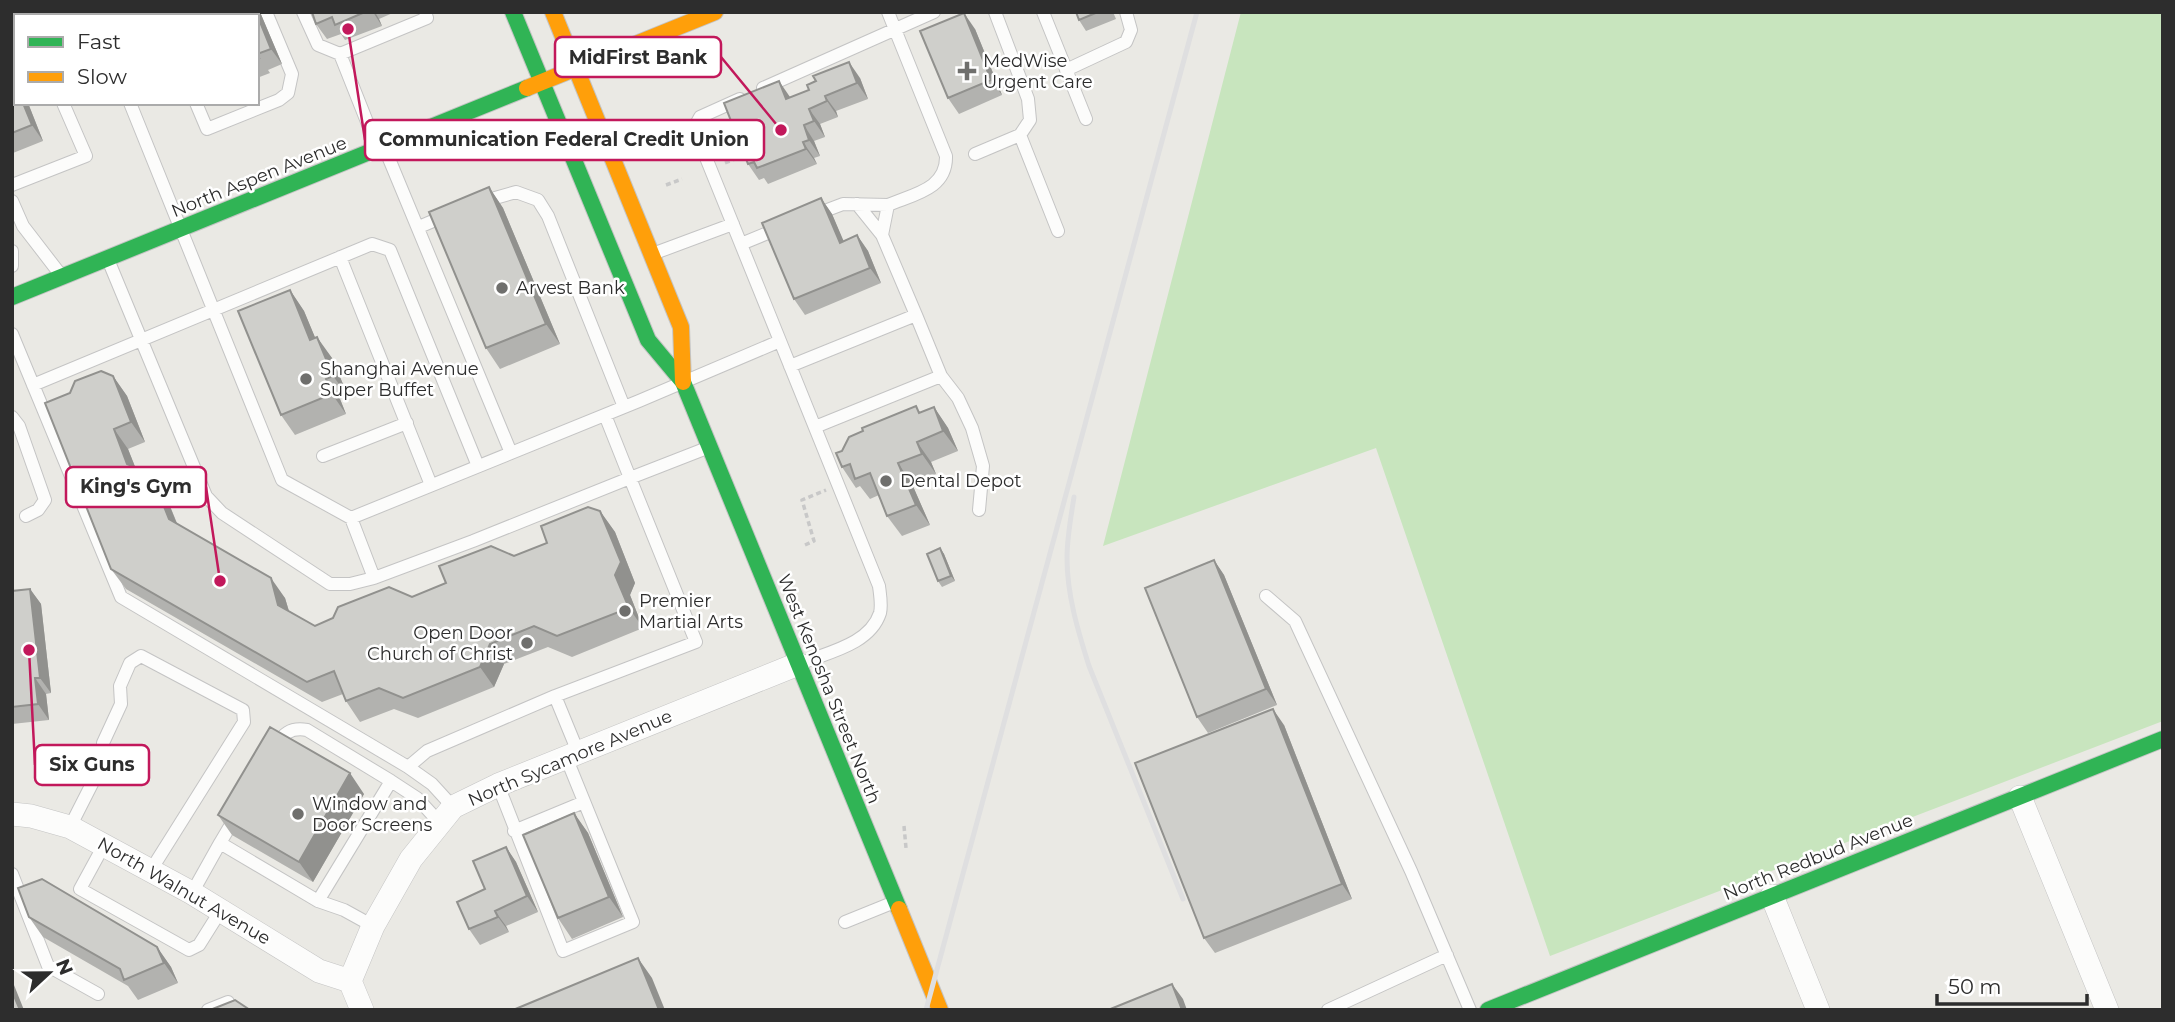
<svg xmlns="http://www.w3.org/2000/svg" width="2175" height="1022" viewBox="0 0 2175 1022" font-family="Montserrat,sans-serif">
<rect width="100%" height="100%" fill="#eae9e4"/>
<path fill="#c8e5be" d="M 1241,12 L 2163,12 L 2163,721 L 1550,956 L 1376,448 L 1103,546 Z"/>
<g fill="none" stroke-linecap="round" stroke-linejoin="round">
<defs>
<path id="lane" d="M 303,12 L 318,45 L 340,54
M 888,12 L 946,156 C 947,189 914,194 888,205 L 882,235 L 916,315
M 1043,12 L 1086,119
M 103,16 L 112,12
M 123,16 L 123,12
M 183,16 L 183,12
M 12,53 L 16,51
M 1066,70 L 1126,42 L 1131,30 L 1126,12
M 763,88 L 934,12
M 740,99 L 700,117 L 694,128 L 879,586 C 880,594 882,605 880,613 C 870,644 829,652 802,663
M 130,103 L 282,480 L 351,518 L 639,401 L 780,341
M 196,103 L 207,129 L 279,100 L 288,93 L 292,74 L 266,12
M 1020,135 L 1058,231
M 377,147 L 340,54 L 427,18 L 425,12
M 385,149 L 511,453
M 975,154 L 1020,135 L 1030,120 L 1028,99 L 995,12
M 12,185 L 86,156 L 63,103
M 12,201 L 23,226 L 60,274
M 481,202 L 516,192 L 538,200 L 548,216 L 624,407
M 857,204 L 882,235
M 814,215 L 843,204 L 888,205
M 419,227 L 447,215
M 741,244 L 780,228
M 12,251 L 12,266
M 655,253 L 733,224
M 340,257 L 431,485
M 109,262 L 206,496 L 222,513 L 330,584 L 350,584 L 374,578
M 12,334 L 121,597 L 408,767 L 432,784 L 453,807
M 790,366 L 916,315 L 941,376 L 958,398 L 972,428 L 983,466 L 979,510
M 33,385 L 372,244 L 390,250 L 478,466
M 12,417 L 19,426 L 45,500 L 38,510 L 26,516
M 815,427 L 941,376
M 323,456 L 407,423
M 351,518 L 374,578 L 473,541 L 630,478 L 605,415
M 1266,596 L 1295,621 L 1411,871 L 1470,1010
M 555,696 L 578,752
M 273,748 C 283,734 290,727 307,730 L 391,781
M 408,767 L 427,751 L 555,696 L 696,642 L 630,478 L 707,448
M 498,785 L 563,951 L 633,922 L 566,757
M 70,827 L 103,762 L 103,743 L 121,704 L 120,686 L 130,663 L 141,656 L 243,710 L 244,722 L 151,870
M 514,831 L 584,802
M 220,843 L 236,816
M 104,845 L 80,889 L 189,950 L 199,945 L 221,910
M 12,874 L 48,966 L 98,994
M 192,893 L 220,843 L 318,901 L 344,910 L 373,926
M 318,901 L 391,781 L 417,798 L 439,822
M 845,922 L 892,903
M 208,1010 L 228,1002
M 1328,1010 L 1447,955"/>
<path id="street" d="M 2020,797 L 2107,1010
M 12,814 L 31,816 L 70,827 L 192,893 L 319,971 L 350,981
M 1772,896 L 1818,1010
M 350,981 L 373,926 L 411,859 L 453,807 L 498,785 L 798,664
M 350,981 L 362,1010"/>
<path id="fast" d="M 513,12 L 648,340 L 683,382 L 899,909
M 12,297 L 527,88
M 1488,1010 L 2163,739"/>
<path id="slow" d="M 553,12 L 681,327 L 683,382
M 527,88 L 715,12
M 899,909 L 940,1010"/>
</defs>
<use href="#lane" stroke="#c4c4c4" stroke-width="14"/>
<use href="#street" stroke="#c4c4c4" stroke-width="24"/>
<use href="#fast" stroke="#c4c4c4" stroke-width="18"/>
<use href="#slow" stroke="#c4c4c4" stroke-width="18"/>
<path stroke="#c8c8c8" stroke-width="3.5" stroke-dasharray="5 3.5" stroke-linecap="butt" d="M 725,163 L 747,154
M 666,185 L 682,179
M 805,545 L 814,541 L 802,500 L 826,490
M 904,826 L 906,848"/>
<use href="#lane" stroke="#fcfcfb" stroke-width="12"/>
<use href="#street" stroke="#fcfcfb" stroke-width="23"/>
<use href="#fast" stroke="#30b455" stroke-width="16"/>
<use href="#slow" stroke="#ff9f0a" stroke-width="16"/>
<path stroke="#dfdfe0" stroke-width="5" d="M 1074,497 C 1071,517 1067,537 1067,558 C 1067,595 1078,631 1089,666 L 1183,899
M 926,1010 L 1197,12"/>
</g>
<path fill="#b2b2af" d="M 260,12 L 282,64 L 268,70 L 270,73 L 257,78 L 257,16 Z
M 312,12 L 395,12 L 379,19 L 382,26 L 345,40 L 341,34 L 327,39 L 316,24 Z
M 1076,12 L 1113,12 L 1116,19 L 1086,31 L 1079,20 Z
M 975,29 L 1002,95 L 959,114 L 948,98 Z
M 12,72 L 28,103 L 43,141 L 13,153 Z
M 860,78 L 868,99 L 836,111 L 838,117 L 820,124 L 825,137 L 814,141 L 820,156 L 814,158 L 817,164 L 768,184 L 764,178 L 759,180 L 748,164 L 791,97 L 809,90 L 816,81 Z
M 489,187 L 503,208 L 560,344 L 500,369 L 486,348 Z
M 821,198 L 832,214 L 843,241 L 857,235 L 868,251 L 881,283 L 805,315 L 794,299 Z
M 290,290 L 304,311 L 315,338 L 332,358 L 348,396 L 340,399 L 346,414 L 295,435 L 281,415 Z
M 113,376 L 127,396 L 145,442 L 128,449 L 135,467 L 151,474 L 165,494 L 177,523 L 285,598 L 289,611 L 315,626 L 412,597 L 547,543 L 600,511 L 615,532 L 635,583 L 630,595 L 643,628 L 572,657 L 548,647 L 504,664 L 494,687 L 418,718 L 394,709 L 360,722 L 346,701 L 343,694 L 322,702 L 126,589 L 111,569 Z
M 934,407 L 948,428 L 958,451 L 931,462 L 936,474 L 912,484 L 930,525 L 902,536 L 887,516 L 879,495 L 870,499 L 860,486 L 856,488 L 842,467 L 921,413 Z
M 940,548 L 944,554 L 955,581 L 942,587 L 938,581 Z
M 1214,560 L 1224,575 L 1277,705 L 1208,733 L 1197,717 Z
M 30,589 L 41,604 L 51,693 L 46,694 L 49,720 L 12,724 L 12,591 Z
M 1284,725 L 1352,899 L 1215,953 L 1204,938 Z
M 364,794 L 313,882 L 232,835 L 218,815 Z
M 574,813 L 588,833 L 623,917 L 572,939 L 558,918 Z
M 506,847 L 516,862 L 538,912 L 506,926 L 509,932 L 480,945 L 469,929 L 485,889 Z
M 29,917 L 157,947 L 171,967 L 178,983 L 138,1000 L 128,986 L 43,937 Z"/>
<path fill="#91918e" d="M 256,12 L 260,12 L 282,64 L 271,49 Z
M 373,12 L 375,12 L 379,19 L 382,26 Z
M 964,13 L 975,29 L 1002,95 L 991,80 Z
M 849,62 L 860,78 L 868,99 L 857,83 Z
M 779,81 L 790,97 L 786,99 Z
M 825,96 L 836,111 L 838,117 L 827,101 Z
M 23,103 L 28,103 L 43,141 L 32,125 Z
M 809,109 L 820,124 L 825,137 L 814,121 Z
M 804,125 L 814,141 L 820,156 L 809,140 Z
M 803,142 L 814,158 L 817,164 L 806,149 Z
M 489,187 L 503,208 L 560,344 L 546,324 Z
M 821,198 L 832,214 L 851,258 L 840,243 Z
M 857,235 L 868,251 L 881,283 L 870,268 Z
M 290,290 L 304,311 L 325,361 L 310,340 Z
M 317,337 L 332,358 L 348,396 L 333,376 Z
M 113,376 L 127,396 L 145,442 L 131,422 Z
M 326,379 L 340,399 L 346,414 L 332,394 Z
M 934,407 L 948,428 L 958,451 L 943,431 Z
M 114,429 L 128,449 L 142,484 L 127,464 Z
M 917,442 L 931,462 L 936,474 L 922,454 Z
M 898,463 L 912,484 L 930,525 L 916,505 Z
M 151,474 L 165,494 L 183,539 L 169,519 Z
M 600,511 L 615,532 L 635,583 L 630,595 L 643,628 L 629,608 L 615,575 Z
M 940,548 L 944,554 L 955,581 L 951,576 Z
M 1214,560 L 1224,575 L 1277,705 L 1266,689 Z
M 271,578 L 285,598 L 293,625 L 278,605 Z
M 30,589 L 41,604 L 51,693 L 40,678 Z
M 490,644 L 504,664 L 494,687 L 480,667 Z
M 35,678 L 46,694 L 49,720 L 38,704 Z
M 1273,709 L 1284,725 L 1352,899 L 1342,884 Z
M 350,773 L 364,794 L 313,882 L 299,862 Z
M 574,813 L 588,833 L 623,917 L 609,897 Z
M 506,847 L 516,862 L 538,912 L 527,896 Z
M 495,911 L 506,926 L 509,932 L 498,917 Z
M 157,947 L 171,967 L 178,983 L 164,963 Z
M 638,958 L 652,978 L 665,1010 L 659,1010 Z
M 12,980 L 24,1010 L 20,1010 L 12,991 Z
M 1172,984 L 1183,999 L 1187,1010 L 1182,1010 Z"/>
<path fill="#cfcfcb" stroke="#91918e" stroke-width="2" d="M 212,12 L 256,12 L 271,49 L 257,54 L 259,58 L 257,58 L 257,16 L 214,16 Z
M 312,12 L 365,12 L 335,25 L 332,17 L 316,24 Z
M 1076,12 L 1098,12 L 1079,20 Z
M 964,13 L 991,80 L 948,98 L 920,31 Z
M 849,62 L 857,83 L 825,96 L 827,101 L 809,109 L 814,121 L 804,125 L 809,140 L 803,142 L 806,149 L 757,168 L 754,162 L 748,164 L 724,103 L 779,81 L 786,99 L 809,90 L 807,85 L 816,81 L 813,76 Z
M 12,76 L 16,84 L 16,103 L 23,103 L 32,125 L 12,133 Z
M 489,187 L 546,324 L 486,348 L 429,212 Z
M 821,198 L 840,243 L 857,235 L 870,268 L 794,299 L 762,223 Z
M 290,290 L 310,340 L 317,337 L 333,376 L 326,379 L 332,394 L 281,415 L 238,311 Z
M 101,371 L 113,376 L 131,422 L 114,429 L 127,464 L 151,474 L 169,519 L 271,578 L 278,605 L 315,626 L 333,618 L 338,607 L 389,587 L 412,597 L 446,583 L 439,566 L 491,546 L 514,556 L 547,543 L 541,526 L 588,507 L 600,511 L 621,562 L 615,575 L 629,608 L 557,636 L 534,626 L 490,644 L 480,667 L 403,698 L 379,688 L 346,701 L 334,671 L 307,682 L 111,569 L 45,403 L 70,393 L 75,381 Z
M 916,406 L 919,413 L 934,407 L 943,431 L 917,442 L 922,454 L 898,463 L 916,505 L 887,516 L 870,473 L 855,479 L 850,464 L 842,467 L 836,453 L 842,451 L 849,437 L 863,431 L 862,428 Z
M 940,548 L 951,576 L 938,581 L 927,554 Z
M 1214,560 L 1266,689 L 1197,717 L 1145,588 Z
M 30,589 L 40,678 L 35,678 L 38,704 L 12,707 L 12,591 Z
M 1273,709 L 1342,884 L 1204,938 L 1135,763 Z
M 270,727 L 350,773 L 299,862 L 218,815 Z
M 574,813 L 609,897 L 558,918 L 523,835 Z
M 506,847 L 527,896 L 495,911 L 498,917 L 469,929 L 457,902 L 485,889 L 473,861 Z
M 42,879 L 157,947 L 164,963 L 124,980 L 120,969 L 29,917 L 18,888 Z
M 638,958 L 659,1010 L 513,1010 Z
M 1172,984 L 1182,1010 L 1108,1010 Z
M 12,991 L 20,1010 L 12,1010 Z
M 235,1000 L 250,1010 L 210,1010 Z"/>
<g fill="#6f6f6d" stroke="#fff" stroke-width="2.5">
<path d="M963.5 60.5h7v7h7v7h-7v7h-7v-7h-7v-7h7z"/>
<circle cx="502" cy="288" r="7"/>
<circle cx="306" cy="379" r="7"/>
<circle cx="886" cy="481" r="7"/>
<circle cx="625" cy="611" r="7"/>
<circle cx="527" cy="643" r="7"/>
<circle cx="298" cy="814" r="7"/>
</g>
<g text-anchor="middle" stroke-width="5" stroke-linejoin="round" paint-order="stroke">
<g font-size="18" fill="#2d2d2d" stroke="#fff" text-anchor="start">
<text x="983" y="67">MedWise<tspan x="983" dy="21">Urgent Care</tspan></text>
<text x="516" y="294">Arvest Bank</text>
<text x="320" y="375">Shanghai Avenue<tspan x="320" dy="21">Super Buffet</tspan></text>
<text x="900" y="487">Dental Depot</text>
<text x="639" y="607">Premier<tspan x="639" dy="21">Martial Arts</tspan></text>
<text x="513" y="639" text-anchor="end">Open Door<tspan x="513" dy="21">Church of Christ</tspan></text>
<text x="312" y="810">Window and<tspan x="312" dy="21">Door Screens</tspan></text>
</g>
<g font-size="18" fill="#2d2d2d" stroke="#fff">
<text transform="translate(259 177) rotate(-22)" y="6">North Aspen Avenue</text>
<text transform="translate(829 689) rotate(68)" y="6">West Kenosha Street North</text>
<text transform="translate(570 758) rotate(-23)" y="6">North Sycamore Avenue</text>
<text transform="translate(1818 857) rotate(-22)" y="6">North Redbud Avenue</text>
<text transform="translate(184 891) rotate(30)" y="6">North Walnut Avenue</text>
</g>
</g>
<path fill="none" stroke="#c2185b" stroke-width="2.5" d="M781 130L721 57M348 29L365 140M220 581L206 487M29 650L35 765"/>
<g fill="#c2185b" stroke="#fff" stroke-width="2.5">
<circle cx="781" cy="130" r="7"/>
<circle cx="348" cy="29" r="7"/>
<circle cx="220" cy="581" r="7"/>
<circle cx="29" cy="650" r="7"/>
</g>
<g fill="#fff" stroke="#c2185b" stroke-width="2.5">
<rect x="555" y="37" width="166" height="40" rx="7"/>
<rect x="365" y="120" width="399" height="40" rx="7"/>
<rect x="66" y="467" width="140" height="40" rx="7"/>
<rect x="35" y="745" width="114" height="40" rx="7"/>
</g>
<g font-size="19" text-anchor="middle" font-weight="bold" fill="#2d2d2d">
<text x="638" y="64">MidFirst Bank</text>
<text x="564" y="146">Communication Federal Credit Union</text>
<text x="136" y="493">King's Gym</text>
<text x="92" y="771">Six Guns</text>
</g>
<rect width="2175" height="1022" fill="none" stroke="#2d2d2d" stroke-width="28"/>
<rect x="14" y="14" width="245" height="91" fill="#ffffff" stroke="#ababab" stroke-width="2"/>
<rect x="28" y="37" width="35" height="10" fill="#30b455" stroke="#ababab" stroke-width="2"/>
<text x="77" y="49" font-size="21" fill="#2d2d2d">Fast</text>
<rect x="28" y="72" width="35" height="10" fill="#ff9f0a" stroke="#ababab" stroke-width="2"/>
<text x="77" y="84" font-size="21" fill="#2d2d2d">Slow</text>
<g transform="translate(49 973) rotate(68)" stroke="#ffffff" stroke-width="5" paint-order="stroke">
<path d="M0-5L12 26L0 18L-12 26Z" fill="#2d2d2d"/>
<text y="-10" font-size="19" font-weight="bold" text-anchor="middle" fill="#2d2d2d">N</text>
</g>
<path d="M1937 994v10h150v-10" fill="none" stroke="#2d2d2d" stroke-width="3.5"/>
<text x="1948" y="994" font-size="21" fill="#2d2d2d" stroke="#ffffff" stroke-width="5" paint-order="stroke">50 m</text>
</svg>
